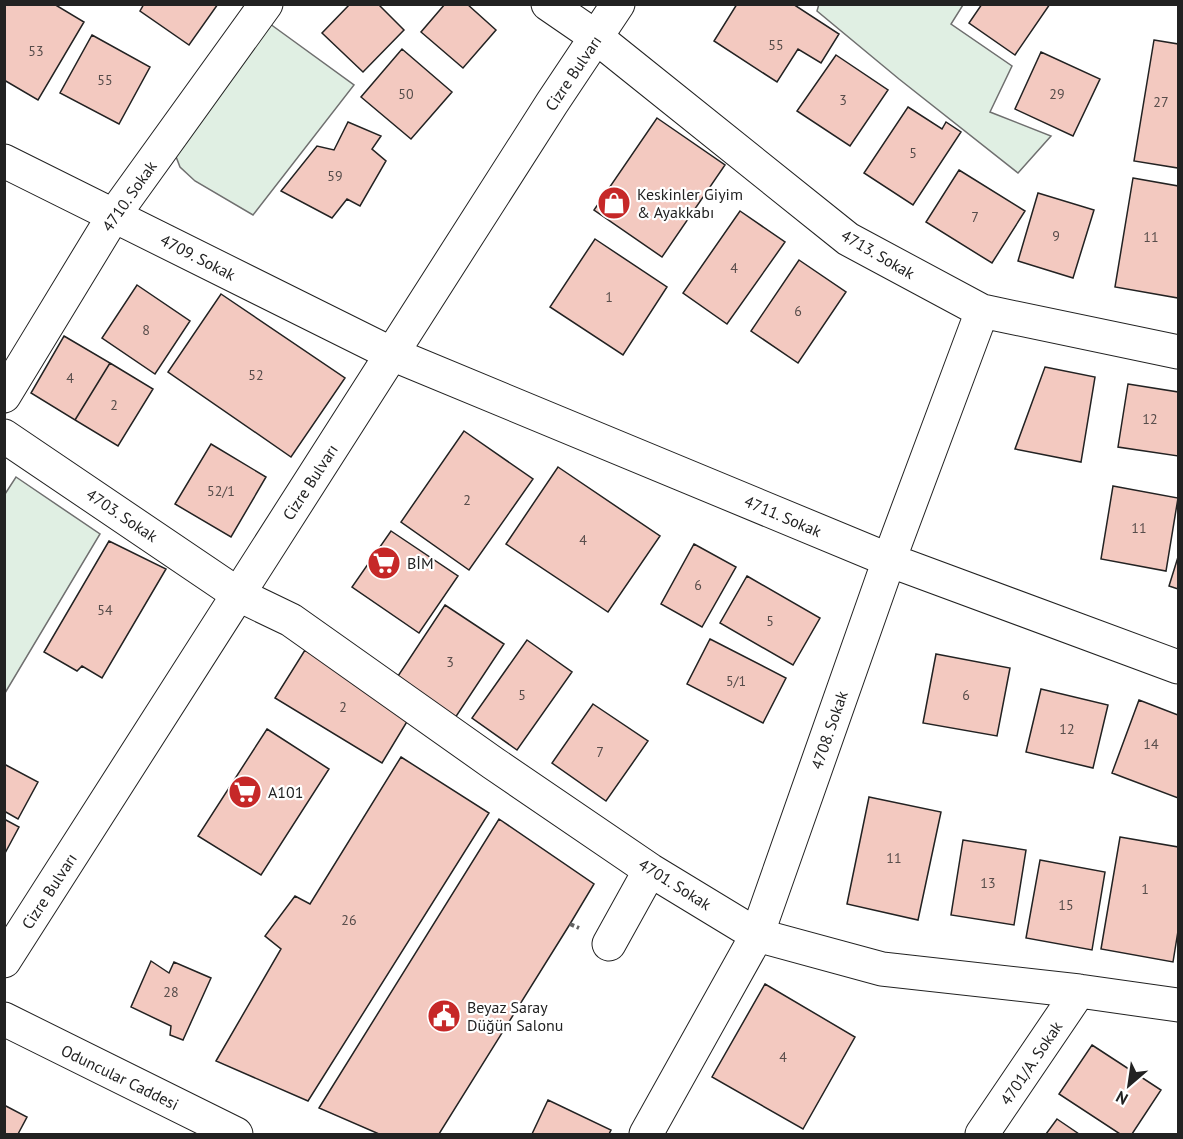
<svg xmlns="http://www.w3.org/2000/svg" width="1183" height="1139" viewBox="0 0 1183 1139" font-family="'PT Sans',sans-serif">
<rect width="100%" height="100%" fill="#fff"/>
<path fill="#e0efe3" stroke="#6f6f6f" stroke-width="1.5" d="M 819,4 L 963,5 L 951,24 L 1012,66 L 990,112 L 1051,136 L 1018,173 L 899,79 L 817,11 Z
M 266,21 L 354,85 L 253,215 L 195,181 L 180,167 L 175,154 Z
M 16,477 L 100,534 L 5,693 L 5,494 Z"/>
<path fill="#f3c9c0" stroke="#222" stroke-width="1.5" d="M 4,4 L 54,4 L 84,22 L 38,100 L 4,80 Z
M 144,4 L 218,4 L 189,45 L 140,11 Z
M 350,4 L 378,4 L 404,30 L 363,72 L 322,33 Z
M 445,4 L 467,4 L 496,30 L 463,68 L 421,32 Z
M 737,4 L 793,4 L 839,34 L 821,63 L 798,49 L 777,82 L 714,41 Z
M 982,4 L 1050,4 L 1015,55 L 969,23 Z
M 92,35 L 150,67 L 119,124 L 60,93 Z
M 1154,40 L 1178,44 L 1178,168 L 1134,161 Z
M 402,49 L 452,92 L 411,139 L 361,97 Z
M 1041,52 L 1100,79 L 1073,136 L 1015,109 Z
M 836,55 L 888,90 L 850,146 L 797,111 Z
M 908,107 L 942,129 L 946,122 L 961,132 L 913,205 L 864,173 Z
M 657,118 L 725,165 L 662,257 L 594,210 Z
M 348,122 L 381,136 L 372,149 L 386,161 L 360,206 L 347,199 L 332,218 L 281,191 L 317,146 L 334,150 Z
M 959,170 L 1025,211 L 992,263 L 926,222 Z
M 1133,178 L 1178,186 L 1178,298 L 1115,287 Z
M 1038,193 L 1094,210 L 1073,278 L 1018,261 Z
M 740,211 L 785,242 L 727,324 L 683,293 Z
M 595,239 L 667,287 L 623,355 L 550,307 Z
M 799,260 L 846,292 L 798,363 L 751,331 Z
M 137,285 L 190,321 L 155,374 L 102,338 Z
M 221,294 L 345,378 L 291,457 L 168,372 Z
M 64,336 L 110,363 L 75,420 L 31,393 Z
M 110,363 L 153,389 L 118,446 L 75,420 Z
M 1045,367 L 1095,377 L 1081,462 L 1015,449 Z
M 1128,384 L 1178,392 L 1178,456 L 1118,447 Z
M 464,431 L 533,479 L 469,570 L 401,522 Z
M 211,444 L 266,477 L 231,537 L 175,504 Z
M 558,467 L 660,536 L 608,612 L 506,544 Z
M 1113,486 L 1178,498 L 1166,571 L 1101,559 Z
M 391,531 L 458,576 L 419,633 L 352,587 Z
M 109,541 L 166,569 L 102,678 L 82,666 L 77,671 L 44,652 Z
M 694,544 L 736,567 L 702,627 L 661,604 Z
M 1178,557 L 1178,589 L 1169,586 Z
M 747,576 L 820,618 L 793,665 L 720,623 Z
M 445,605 L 504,644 L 455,718 L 396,679 Z
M 710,639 L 786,678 L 763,723 L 687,684 Z
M 527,640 L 572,672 L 517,750 L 472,718 Z
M 305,650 L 411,715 L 382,763 L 275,698 Z
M 936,654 L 1010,668 L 997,736 L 923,723 Z
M 1041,689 L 1108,705 L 1093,768 L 1026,752 Z
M 1139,700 L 1178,715 L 1178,798 L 1112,773 Z
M 593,704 L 648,741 L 606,801 L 552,763 Z
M 267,729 L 329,769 L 261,875 L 198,836 Z
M 401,757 L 489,813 L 308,1101 L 216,1061 L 281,949 L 265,936 L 295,896 L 310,904 Z
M 4,764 L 38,782 L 18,819 L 4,811 Z
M 869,797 L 941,812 L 918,920 L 847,904 Z
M 4,819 L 19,827 L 4,855 Z
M 499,819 L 594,884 L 570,924 L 439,1134 L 379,1134 L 319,1108 Z
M 1120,837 L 1178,847 L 1178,931 L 1173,962 L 1101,949 Z
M 963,840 L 1026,850 L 1014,925 L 951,915 Z
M 1040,860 L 1105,872 L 1092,950 L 1026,938 Z
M 151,961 L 169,973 L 174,962 L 211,978 L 183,1040 L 170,1035 L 171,1026 L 131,1007 Z
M 765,984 L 855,1037 L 803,1129 L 712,1077 Z
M 1092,1045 L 1161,1090 L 1132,1134 L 1120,1134 L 1059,1094 Z
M 548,1100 L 611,1130 L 609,1134 L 532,1134 Z
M 4,1105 L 27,1117 L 18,1134 L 4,1134 Z
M 1057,1119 L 1079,1134 L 1046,1134 Z"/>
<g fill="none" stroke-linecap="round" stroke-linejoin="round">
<defs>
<path id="minor" d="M 548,4 L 596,37 L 848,239 L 982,311 L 1178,352
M 4,161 L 392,354 L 889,560 L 1178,667
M 4,396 L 114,215 L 266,4
M 4,436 L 239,595 L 291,620 L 493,763 L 650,870 L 757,935 L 882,969 L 1079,991 L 1178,1005
M 609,944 L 650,870
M 4,1019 L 236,1134
M 646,1134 L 757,935 L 889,560 L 982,311
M 982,1134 L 1079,991"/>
<path id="major" d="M 4,961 L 552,103 L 618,4"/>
</defs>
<use href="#minor" stroke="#222" stroke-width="35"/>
<use href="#major" stroke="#222" stroke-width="35"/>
<path stroke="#646464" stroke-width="4" stroke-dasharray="4.5 3" stroke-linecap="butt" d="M 570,924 L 579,928"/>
<use href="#minor" stroke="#fff" stroke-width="33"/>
<use href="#major" stroke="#fff" stroke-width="33"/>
</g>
<defs>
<symbol id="shop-disc" viewBox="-11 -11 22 22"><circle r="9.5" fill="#c62828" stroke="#fff"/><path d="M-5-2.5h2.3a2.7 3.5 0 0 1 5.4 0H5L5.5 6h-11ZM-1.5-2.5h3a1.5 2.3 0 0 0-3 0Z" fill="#fff"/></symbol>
<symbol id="supermarket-disc" viewBox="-11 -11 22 22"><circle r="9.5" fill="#c62828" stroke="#fff"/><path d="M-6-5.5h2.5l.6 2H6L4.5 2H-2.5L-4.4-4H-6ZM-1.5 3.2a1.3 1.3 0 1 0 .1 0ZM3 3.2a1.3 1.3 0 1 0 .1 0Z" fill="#fff"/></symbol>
<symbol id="civic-disc" viewBox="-11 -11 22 22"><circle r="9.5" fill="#c62828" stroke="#fff"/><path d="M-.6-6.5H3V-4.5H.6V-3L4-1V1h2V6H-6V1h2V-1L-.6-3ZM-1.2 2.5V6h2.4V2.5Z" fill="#fff"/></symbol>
</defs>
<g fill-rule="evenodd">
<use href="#shop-disc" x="595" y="184" width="38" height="38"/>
<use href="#supermarket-disc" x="365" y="544" width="38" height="38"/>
<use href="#supermarket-disc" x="226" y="773" width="38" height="38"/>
<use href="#civic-disc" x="425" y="997" width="38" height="38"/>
</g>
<g text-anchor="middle" stroke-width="4.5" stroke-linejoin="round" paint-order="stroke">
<g font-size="14" fill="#564c4a">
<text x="776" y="50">55</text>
<text x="36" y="56">53</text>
<text x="105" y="85">55</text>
<text x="406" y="99">50</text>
<text x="1057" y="99">29</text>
<text x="843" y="105">3</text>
<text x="1161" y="107">27</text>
<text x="913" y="158">5</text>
<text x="335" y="181">59</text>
<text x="975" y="222">7</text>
<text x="1056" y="241">9</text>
<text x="1151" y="242">11</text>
<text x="734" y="273">4</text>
<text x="609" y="302">1</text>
<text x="798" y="316">6</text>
<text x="146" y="335">8</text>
<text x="256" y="380">52</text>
<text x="70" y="383">4</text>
<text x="114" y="410">2</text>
<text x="1150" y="424">12</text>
<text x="221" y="496">52/1</text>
<text x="467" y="505">2</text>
<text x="1139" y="533">11</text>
<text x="583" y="545">4</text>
<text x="698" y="590">6</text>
<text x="105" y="615">54</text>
<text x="770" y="626">5</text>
<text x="450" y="667">3</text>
<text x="736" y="686">5/1</text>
<text x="522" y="700">5</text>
<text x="966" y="700">6</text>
<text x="343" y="712">2</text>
<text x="1067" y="734">12</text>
<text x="1151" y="749">14</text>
<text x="600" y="757">7</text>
<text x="894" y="863">11</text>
<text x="988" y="888">13</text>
<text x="1145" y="894">1</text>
<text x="1066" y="910">15</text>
<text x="349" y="925">26</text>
<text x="171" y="997">28</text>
<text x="783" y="1062">4</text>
</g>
<g font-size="16" fill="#222" stroke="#fff">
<text transform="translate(573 73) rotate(-56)" y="6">Cizre Bulvarı</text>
<text transform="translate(129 196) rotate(-55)" y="6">4710. Sokak</text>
<text transform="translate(878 254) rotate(30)" y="6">4713. Sokak</text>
<text transform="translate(198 257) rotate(27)" y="6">4709. Sokak</text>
<text transform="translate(310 482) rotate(-57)" y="6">Cizre Bulvarı</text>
<text transform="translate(122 515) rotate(34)" y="6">4703. Sokak</text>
<text transform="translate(783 516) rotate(23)" y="6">4711. Sokak</text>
<text transform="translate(829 730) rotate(-71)" y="6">4708. Sokak</text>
<text transform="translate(675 884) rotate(32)" y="6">4701. Sokak</text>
<text transform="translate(49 891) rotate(-57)" y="6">Cizre Bulvarı</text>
<text transform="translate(1031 1063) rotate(-56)" y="6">4701/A. Sokak</text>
<text transform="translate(120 1077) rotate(26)" y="6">Oduncular Caddesi</text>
</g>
<g font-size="16" fill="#222" stroke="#fff" text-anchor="start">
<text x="637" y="200">Keskinler Giyim<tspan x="637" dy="18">&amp; Ayakkabı</tspan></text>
<text x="407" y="569">BİM</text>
<text x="268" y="798">A101</text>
<text x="467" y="1013">Beyaz Saray<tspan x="467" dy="18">Düğün Salonu</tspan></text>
</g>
</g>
<rect width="1183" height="1139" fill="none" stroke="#222222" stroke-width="12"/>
<g transform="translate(1129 1085) rotate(209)" stroke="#ffffff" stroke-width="4.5" paint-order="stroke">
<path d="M0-4.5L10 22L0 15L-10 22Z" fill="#222222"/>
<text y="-9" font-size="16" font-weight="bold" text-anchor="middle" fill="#222222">N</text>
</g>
</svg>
